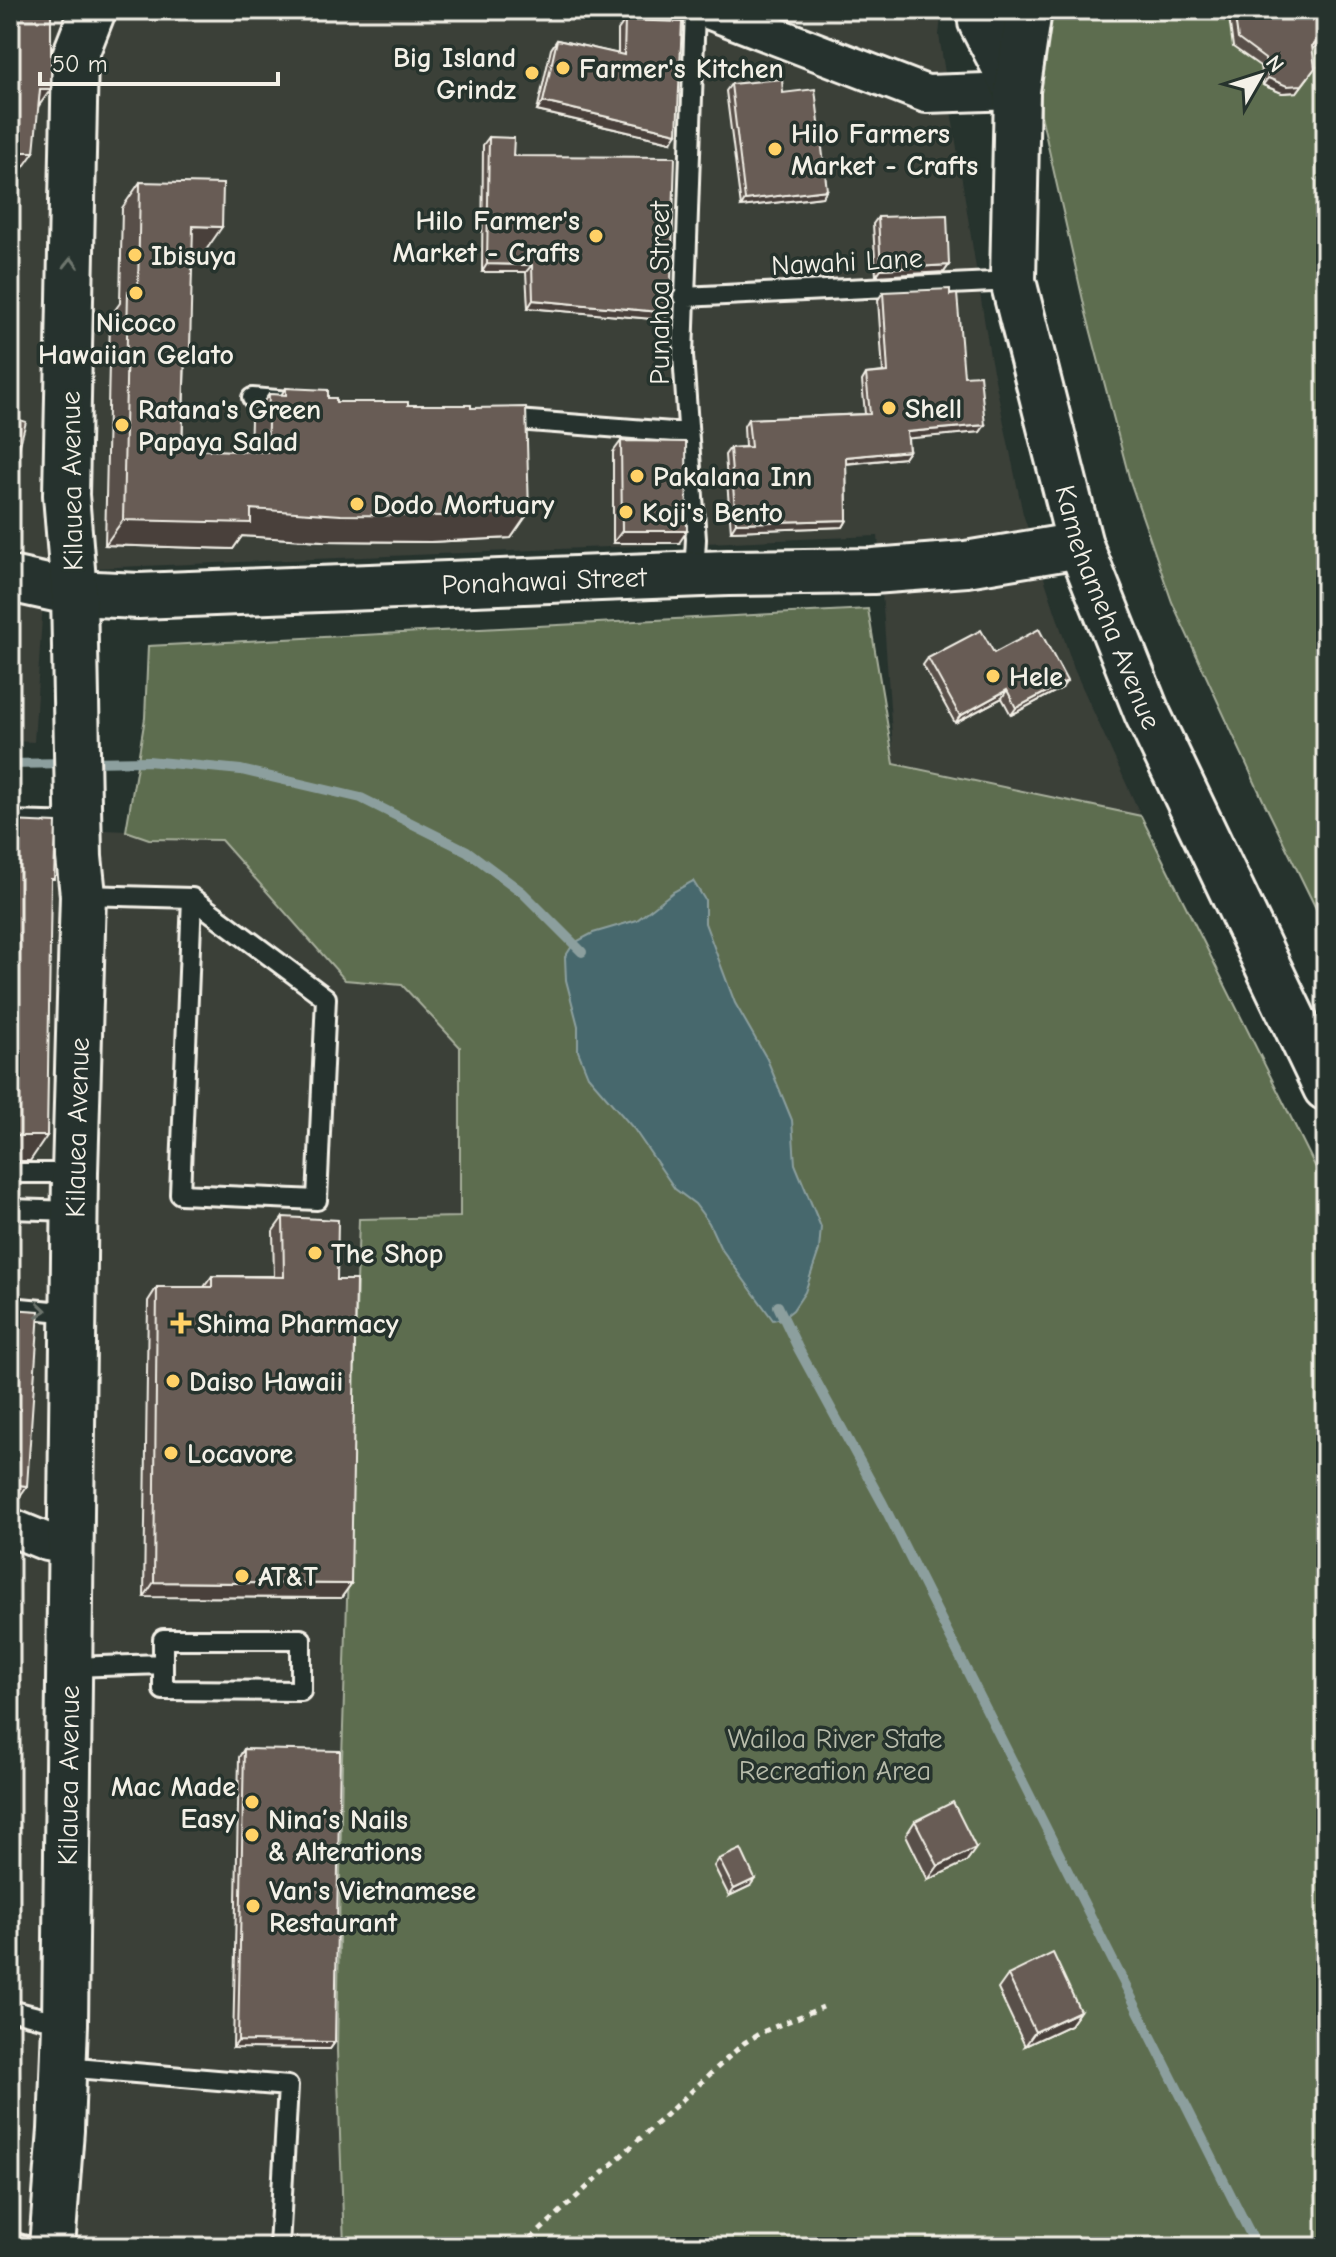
<svg xmlns="http://www.w3.org/2000/svg" width="1336" height="2257" viewBox="0 0 1336 2257" font-family="'Comic Neue',sans-serif">
<rect width="100%" height="100%" fill="#26332d"/>
<filter id="ink" filterUnits="userSpaceOnUse"><feTurbulence type="fractalNoise" baseFrequency=".0125" numOctaves="2"/><feDisplacementMap in="SourceGraphic" scale="16" xChannelSelector="R" yChannelSelector="G"/><feConvolveMatrix kernelMatrix="1 2 1 2 8 2 1 2 1" color-interpolation-filters="sRGB"/></filter>
<g filter="url(#ink)">
<path fill="#3a3f39" d="M 10,10 L 942,10 L 939,35 L 990,356 L 1023,514 L 1074,669 L 1141,816 L 894,764 L 878,536 L 45,570 L 34,742 L 10,741 Z
M 10,825 L 126,831 L 149,839 L 221,840 L 345,980 L 402,985 L 460,1047 L 460,1217 L 359,1220 L 342,1759 L 337,2050 L 344,2247 L 10,2247 Z"/>
<path fill="#5d6d4f" stroke="#a8af9c" stroke-width="2" d="M 1041,10 L 1326,10 L 1326,929 L 1263,800 L 1172,602 L 1130,481 L 1085,309 L 1041,115 Z
M 868,609 L 894,764 L 1141,816 L 1326,1188 L 1326,2247 L 344,2247 L 337,2050 L 342,1759 L 359,1219 L 460,1217 L 460,1047 L 402,985 L 345,980 L 221,840 L 149,839 L 126,831 L 145,718 L 148,646 Z"/>
<path fill="#46686d" stroke="#8c9f9e" stroke-width="2" d="M 693,881 L 705,900 L 705,923 L 735,1003 L 767,1059 L 792,1120 L 795,1164 L 821,1227 L 819,1250 L 805,1292 L 793,1310 L 783,1318 L 773,1320 L 720,1247 L 709,1223 L 695,1204 L 675,1189 L 634,1129 L 588,1076 L 578,1051 L 578,1026 L 566,980 L 565,957 L 574,943 L 593,933 L 637,920 L 673,892 Z"/>
<g fill="none" stroke-linecap="round" stroke-linejoin="round">
<path stroke="#8c9f9e" stroke-width="10" d="M 88,762 L 148,761 L 241,770 L 361,798 L 467,851 L 522,892 L 582,952
M 10,764 L 68,763
M 778,1306 L 798,1348 L 883,1504 L 1257,2247"/>
<defs>
<path id="lane" d="M 683,297 L 1013,281
M 252,398 L 291,401
M 504,419 L 672,432 L 688,432
M 694,576 L 696,539 L 683,355 L 695,10
M 10,821 L 79,823
M 83,895 L 192,898 L 326,998 L 317,1200 L 180,1194 L 192,898
M 10,1173 L 75,1173
M 10,1209 L 74,1211
M 10,1307 L 73,1313
M 163,1639 L 301,1639 L 301,1691 L 163,1690 Z
M 70,1667 L 163,1664
M 10,2010 L 65,2024
M 64,2067 L 288,2086 L 279,2247
M 10,2242 L 30,2247"/>
<path id="street" d="M 708,10 L 926,94 L 1017,91
M 10,1527 L 47,1542 L 70,1546"/>
<g id="secondary">
<path d="M 981,10 L 981,22 L 1017,91"/>
<path id="s1" d="M 1029,10 L 1017,91 L 1013,281 L 1080,545 L 1147,713 L 1326,1088"/>
<path id="s2" d="M 10,579 L 74,593 L 139,596 L 728,573 L 873,571 L 966,564 L 1080,545"/>
<path id="s3" d="M 52,2247 L 61,2130 L 65,2024 L 75,1173 L 83,895 L 79,857 L 74,593 L 66,495 L 75,56 L 93,10"/>
</g>
</defs>
<use href="#lane" stroke="#f4f1e8" stroke-width="24"/>
<use href="#street" stroke="#f4f1e8" stroke-width="42"/>
<use href="#secondary" stroke="#f4f1e8" stroke-width="50"/>
<path stroke="#f4f1e8" stroke-width="5" stroke-dasharray="6 6" stroke-linecap="butt" d="M 626,10 L 659,23
M 522,2247 L 744,2043 L 762,2032 L 823,2007"/>
<use href="#lane" stroke="#26332d" stroke-width="18"/>
<use href="#street" stroke="#26332d" stroke-width="36"/>
<use href="#secondary" stroke="#26332d" stroke-width="44"/>
</g>
<path fill="#594f48" stroke="#f4f1e8" stroke-width="2" d="M 1228,10 L 1326,10 L 1326,39 L 1312,49 L 1310,75 L 1297,92 L 1282,93 L 1263,85 L 1260,66 L 1233,47 Z
M 625,20 L 671,142 L 537,111 L 551,49 L 557,40 L 618,54 L 618,30 Z
M 731,84 L 783,93 L 822,197 L 741,207 L 726,91 Z
M 489,137 L 513,156 L 670,313 L 664,320 L 528,308 L 526,272 L 482,272 L 483,145 Z
M 140,182 L 204,253 L 193,253 L 185,357 L 182,449 L 250,452 L 251,420 L 269,394 L 281,395 L 286,388 L 328,398 L 336,402 L 471,408 L 529,512 L 511,538 L 430,542 L 323,541 L 242,536 L 233,549 L 105,545 L 110,317 L 120,303 L 122,208 Z
M 878,217 L 949,265 L 944,272 L 876,276 L 873,224 Z
M 883,292 L 964,376 L 985,425 L 980,432 L 908,438 L 909,451 L 904,458 L 846,464 L 847,520 L 843,527 L 731,531 L 725,455 L 730,448 L 745,447 L 744,426 L 748,419 L 865,414 L 862,381 L 866,374 L 883,372 L 878,300 Z
M 621,441 L 679,543 L 613,543 L 613,452 Z
M 994,653 L 1062,688 L 1011,715 L 1002,698 L 955,723 L 923,665 L 928,658 Z
M 283,1217 L 337,1280 L 351,1584 L 341,1598 L 144,1597 L 148,1301 L 157,1287 L 204,1287 L 212,1276 L 274,1276 L 273,1231 Z
M 244,1749 L 335,2042 L 330,2049 L 233,2048 L 239,1757 Z
M 915,1821 L 976,1848 L 966,1862 L 928,1880 L 906,1835 Z
M 719,1859 L 750,1886 L 729,1896 L 714,1866 Z
M 1008,1975 L 1080,2011 L 1070,2025 L 1025,2046 L 998,1989 Z"/>
<path fill="#48403b" stroke="#f4f1e8" stroke-width="2" d="M 1326,35 L 1326,39 L 1307,53 L 1312,46 Z
M 1315,68 L 1297,92 L 1282,93 L 1263,85 L 1268,78 Z
M 40,89 L 51,89 L 38,107 Z
M 543,102 L 677,133 L 671,142 L 537,111 Z
M 10,152 L 34,152 L 22,169 L 10,170 Z
M 827,190 L 822,197 L 741,207 L 745,200 Z
M 193,226 L 222,227 L 204,253 L 175,252 Z
M 487,264 L 532,265 L 526,272 L 482,272 Z
M 949,265 L 944,272 L 876,276 L 881,269 Z
M 533,300 L 670,313 L 664,320 L 528,308 Z
M 985,425 L 980,432 L 902,439 L 907,432 Z
M 909,451 L 904,458 L 841,464 L 846,457 Z
M 251,509 L 529,512 L 511,538 L 430,542 L 323,541 L 242,536 L 233,549 L 105,545 L 123,520 Z
M 847,520 L 843,527 L 731,531 L 736,523 Z
M 622,531 L 687,531 L 679,543 L 613,543 Z
M 1067,681 L 1062,688 L 1011,715 L 1016,708 Z
M 1007,690 L 1002,698 L 955,723 L 960,716 Z
M 10,1136 L 47,1136 L 30,1161 L 10,1161 Z
M 10,1484 L 27,1486 L 20,1496 L 10,1495 Z
M 154,1582 L 351,1584 L 341,1598 L 144,1597 Z
M 976,1848 L 966,1862 L 928,1880 L 938,1866 Z
M 755,1879 L 750,1886 L 729,1896 L 734,1889 Z
M 1080,2011 L 1070,2025 L 1025,2046 L 1035,2032 Z
M 238,2041 L 335,2042 L 330,2049 L 233,2048 Z"/>
<path fill="#675c54" stroke="#f4f1e8" stroke-width="2" d="M 10,10 L 51,10 L 51,89 L 40,89 L 34,152 L 10,152 Z
M 1234,10 L 1326,10 L 1326,35 L 1312,46 L 1315,68 L 1302,85 L 1287,86 L 1268,78 L 1265,59 L 1238,39 Z
M 625,20 L 682,22 L 677,133 L 543,102 L 557,40 L 624,55 Z
M 782,79 L 783,93 L 815,89 L 827,190 L 745,200 L 731,84 Z
M 489,137 L 514,138 L 513,156 L 675,157 L 670,313 L 533,300 L 532,265 L 487,264 Z
M 140,182 L 223,184 L 222,227 L 193,226 L 190,349 L 185,349 L 182,449 L 267,452 L 269,394 L 286,395 L 286,388 L 328,390 L 328,398 L 336,398 L 336,402 L 408,402 L 408,405 L 471,405 L 471,408 L 526,407 L 529,512 L 448,516 L 341,515 L 251,509 L 251,523 L 123,520 L 128,291 L 138,291 Z
M 947,215 L 949,265 L 881,269 L 878,217 Z
M 950,289 L 950,295 L 957,294 L 964,376 L 980,375 L 985,425 L 907,432 L 909,451 L 846,457 L 847,520 L 736,523 L 730,448 L 751,447 L 748,419 L 870,414 L 866,374 L 888,372 L 883,292 Z
M 10,417 L 26,422 L 14,467 L 10,468 Z
M 621,441 L 686,442 L 687,531 L 622,531 Z
M 1039,629 L 1067,681 L 1016,708 L 1007,690 L 960,716 L 928,658 L 981,630 L 994,653 Z
M 10,821 L 56,823 L 54,879 L 51,879 L 47,1136 L 10,1136 Z
M 283,1217 L 338,1220 L 337,1280 L 356,1280 L 351,1584 L 154,1582 L 157,1287 L 212,1287 L 212,1276 L 284,1277 Z
M 10,1309 L 39,1311 L 27,1486 L 10,1484 Z
M 244,1749 L 340,1751 L 335,2042 L 238,2041 Z
M 953,1802 L 976,1848 L 938,1866 L 915,1821 Z
M 741,1849 L 755,1879 L 734,1889 L 719,1859 Z
M 1053,1953 L 1080,2011 L 1035,2032 L 1008,1975 Z"/>
<defs><path id="oneway-chevron" d="M-2-3.5L2.5 0L-2 3.5" fill="none" stroke-width="1.6" stroke-linecap="round" stroke-linejoin="round" transform="scale(2)"/></defs>
<g stroke="#6e766e">
<use href="#oneway-chevron" transform="translate(71 263) rotate(-89)"/>
<use href="#oneway-chevron" transform="translate(41 1310) rotate(6)"/>
</g>
</g>
<g fill="#ffd166" stroke="#26332d" stroke-width="3">
<circle cx="563" cy="68" r="8"/>
<circle cx="532" cy="73" r="8"/>
<circle cx="775" cy="149" r="8"/>
<circle cx="596" cy="236" r="8"/>
<circle cx="135" cy="255" r="8"/>
<circle cx="136" cy="293" r="8"/>
<circle cx="889" cy="408" r="8"/>
<circle cx="122" cy="425" r="8"/>
<circle cx="637" cy="476" r="8"/>
<circle cx="357" cy="504" r="8"/>
<circle cx="626" cy="512" r="8"/>
<circle cx="993" cy="676" r="8"/>
<circle cx="315" cy="1253" r="8"/>
<path d="M177 1311h8v8h8v8h-8v8h-8v-8h-8v-8h8z"/>
<circle cx="173" cy="1381" r="8"/>
<circle cx="171" cy="1453" r="8"/>
<circle cx="242" cy="1576" r="8"/>
<circle cx="252" cy="1802" r="8"/>
<circle cx="252" cy="1835" r="8"/>
<circle cx="253" cy="1906" r="8"/>
</g>
<g text-anchor="middle" stroke-width="7" stroke-linejoin="round" paint-order="stroke">
<g font-size="28" font-weight="bold" fill="#f4f1e8" stroke="#26332d" text-anchor="start">
<text x="516" y="67" text-anchor="end">Big Island<tspan x="516" dy="32">Grindz</tspan></text>
<text x="579" y="78">Farmer's Kitchen</text>
<text x="791" y="143">Hilo Farmers<tspan x="791" dy="32">Market - Crafts</tspan></text>
<text x="580" y="230" text-anchor="end">Hilo Farmer's<tspan x="580" dy="32">Market - Crafts</tspan></text>
<text x="151" y="265">Ibisuya</text>
<text x="136" y="332" text-anchor="middle">Nicoco<tspan x="136" dy="32">Hawaiian Gelato</tspan></text>
<text x="905" y="418">Shell</text>
<text x="138" y="419">Ratana's Green<tspan x="138" dy="32">Papaya Salad</tspan></text>
<text x="653" y="486">Pakalana Inn</text>
<text x="373" y="514">Dodo Mortuary</text>
<text x="642" y="522">Koji's Bento</text>
<text x="1009" y="686">Hele</text>
<text x="331" y="1263">The Shop</text>
<text x="197" y="1333">Shima Pharmacy</text>
<text x="189" y="1391">Daiso Hawaii</text>
<text x="187" y="1463">Locavore</text>
<text x="258" y="1586">AT&amp;T</text>
<text x="236" y="1796" text-anchor="end">Mac Made<tspan x="236" dy="32">Easy</tspan></text>
<text x="268" y="1829">Nina’s Nails<tspan x="268" dy="32">&amp; Alterations</tspan></text>
<text x="269" y="1900">Van's Vietnamese<tspan x="269" dy="32">Restaurant</tspan></text>
</g>
<g font-size="28" fill="#f4f1e8" stroke="#26332d">
<text transform="translate(847 261) rotate(-3)" y="10">Nawahi Lane</text>
<text transform="translate(659 293) rotate(-90)" y="10">Punahoa Street</text>
<text transform="translate(71 481) rotate(-91)" y="10">Kilauea Avenue</text>
<text dy="10" stroke="none"><textPath href="#s2" startOffset="536">Ponahawai Street</textPath></text>
<text dy="10" stroke="none"><textPath href="#s1" startOffset="612">Kamehameha Avenue</textPath></text>
<text dy="10" stroke="none"><textPath href="#s3" startOffset="1120">Kilauea Avenue</textPath></text>
<text dy="10" stroke="none"><textPath href="#s3" startOffset="472">Kilauea Avenue</textPath></text>
</g>
<g font-size="28" fill="#b8bcab" stroke="#26332d">
<text x="835" y="1748">Wailoa River State<tspan x="835" dy="32">Recreation Area</tspan></text>
</g>
</g>
<rect width="1336" height="2257" fill="none" stroke="#26332d" stroke-width="40"/>
<rect x="20" y="20" width="1296" height="2217" fill="none" stroke="#f4f1e8" stroke-width="3" filter="url(#ink)"/>
<g transform="translate(1260 76) rotate(51)" stroke="#26332d" stroke-width="6" paint-order="stroke">
<path d="M0-6L14 30L0 20L-14 30Z" fill="#f4f1e8"/>
<text y="-12" font-size="22" font-weight="bold" text-anchor="middle" fill="#f4f1e8">N</text>
</g>
<path d="M40 72v12h238v-12" fill="none" stroke="#f4f1e8" stroke-width="4"/>
<text x="52" y="72" font-size="24" fill="#f4f1e8" stroke="#26332d" stroke-width="6" paint-order="stroke">50 m</text>
</svg>
